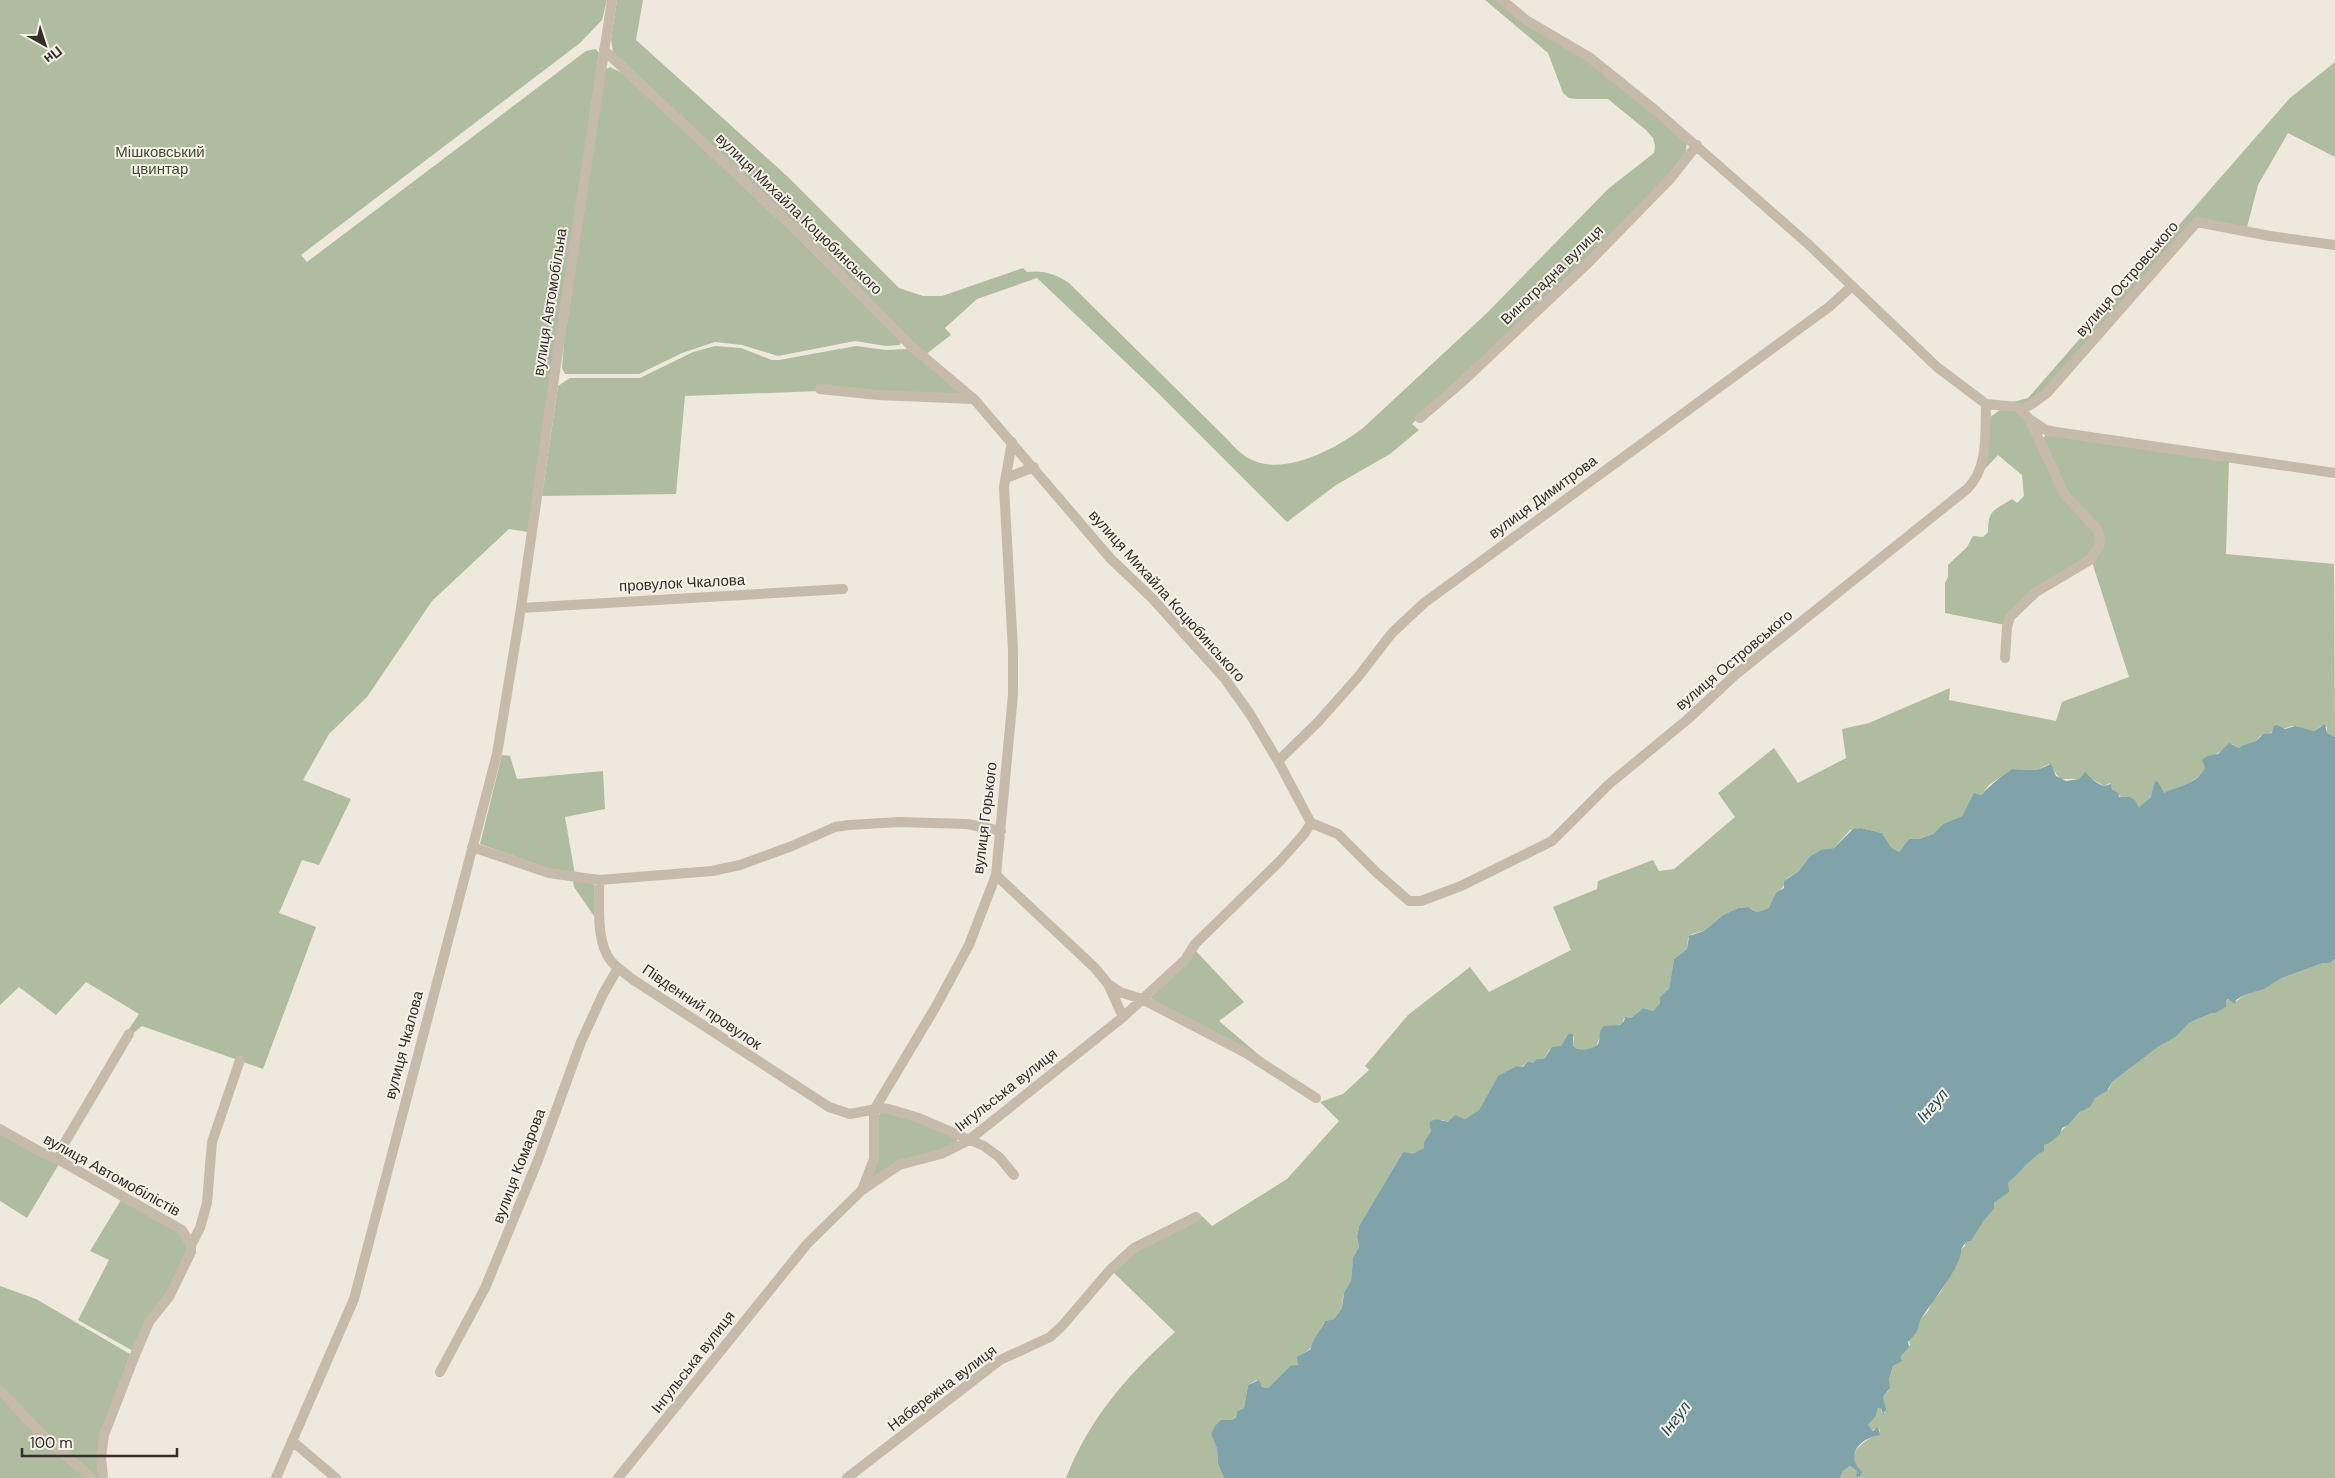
<svg xmlns="http://www.w3.org/2000/svg" width="2335" height="1478" viewBox="0 0 2335 1478" font-family="'DM Sans',sans-serif">
<rect width="100%" height="100%" fill="#efe8dd"/>
<path fill="#afbc9f" d="M 0,0 L 607,0 L 602,20 L 580,43 L 301,255 L 307,262 L 586,51 L 596,49 L 599,53 L 528,532 L 509,529 L 432,601 L 367,697 L 329,734 L 303,780 L 351,799 L 319,865 L 302,860 L 279,913 L 316,927 L 263,1069 L 142,1026 L 131,1035 L 127,1032 L 139,1014 L 86,982 L 56,1015 L 19,987 L 0,1005 Z
M 617,0 L 643,0 L 636,40 L 788,177 L 899,288 L 923,296 L 942,296 L 1023,268 L 1027,272 C 1044,270 1055,274 1069,283 L 1225,437 C 1232,444 1239,453 1248,458 C 1282,478 1336,449 1363,428 L 1487,313 L 1608,189 L 1654,153 L 1655,146 L 1653,138 L 1646,130 L 1608,99 L 1576,99 L 1569,98 L 1563,93 L 1548,53 L 1485,0 L 1497,0 L 1524,23 L 1586,60 L 1654,113 L 1687,143 L 1685,157 L 1587,260 L 1412,424 L 1419,430 L 1390,454 L 1336,485 L 1287,522 L 1156,391 L 1037,278 L 977,299 L 945,328 L 951,335 L 925,355 L 809,236 L 613,52 L 611,39 Z
M 2335,62 L 2335,157 L 2288,133 L 2258,185 L 2247,227 L 2197,219 L 2046,391 L 2024,405 L 2009,403 L 2028,398 L 2290,98 Z
M 610,67 L 624,74 L 802,242 L 901,342 L 900,345 L 886,346 L 855,341 L 778,356 L 742,345 L 715,342 L 682,353 L 639,374 L 565,374 L 562,368 L 564,344 L 604,75 L 606,69 Z
M 715,346 L 741,348 L 772,360 L 779,360 L 856,346 L 886,350 L 908,349 L 963,395 L 819,391 L 685,396 L 676,494 L 542,496 L 558,386 L 570,378 L 640,378 L 693,352 Z
M 2001,409 L 2020,411 L 2053,476 L 2096,531 L 2094,551 L 2048,582 L 2005,625 L 1945,613 L 1945,583 L 1948,577 L 1948,565 L 1967,547 L 1973,536 L 1983,537 L 1988,532 C 1988,509 1994,511 2012,499 L 2017,503 L 2024,496 L 2022,475 L 1998,455 L 1981,473 L 1989,418 Z
M 2046,435 L 2229,460 L 2226,554 L 2334,564 L 2335,737 L 2327,733 L 2327,727 L 2321,726 L 2314,731 L 2292,726 L 2260,736 L 2256,741 L 2243,745 L 2239,748 L 2232,744 L 2215,755 L 2202,774 L 2189,783 L 2164,793 L 2156,786 L 2151,797 L 2139,807 L 2136,802 C 2124,799 2114,796 2110,783 L 2104,786 L 2083,774 L 2079,779 L 2060,779 L 2049,764 L 2037,770 L 2012,769 L 1989,785 L 1981,795 L 1974,794 L 1962,816 L 1943,824 L 1933,834 L 1919,839 L 1909,839 L 1899,852 L 1891,847 L 1882,833 L 1861,828 L 1850,830 L 1834,848 L 1817,852 L 1810,856 L 1799,871 L 1786,879 C 1784,888 1781,889 1775,896 C 1773,899 1774,904 1771,907 C 1764,914 1755,913 1749,907 L 1738,908 L 1723,915 L 1704,931 L 1692,934 L 1688,938 L 1687,949 L 1674,959 L 1669,990 L 1660,997 L 1660,1003 L 1653,1011 L 1643,1008 L 1631,1018 L 1624,1018 L 1622,1024 L 1611,1027 L 1601,1034 L 1595,1049 C 1587,1049 1580,1052 1573,1046 L 1574,1037 L 1568,1034 L 1561,1046 L 1549,1050 L 1544,1059 L 1533,1063 L 1528,1061 L 1522,1067 L 1516,1066 L 1498,1076 L 1479,1110 L 1465,1119 L 1457,1116 L 1448,1122 L 1442,1120 L 1429,1124 L 1431,1131 L 1424,1142 L 1424,1148 L 1415,1154 L 1402,1154 L 1359,1226 L 1357,1237 L 1359,1247 L 1353,1259 L 1351,1281 L 1343,1296 L 1342,1308 L 1334,1319 L 1325,1321 L 1311,1348 L 1301,1355 L 1297,1366 L 1290,1366 L 1268,1388 L 1262,1387 L 1257,1380 L 1248,1385 L 1244,1408 L 1237,1411 L 1236,1416 L 1232,1420 L 1224,1420 L 1211,1434 L 1217,1449 L 1218,1464 L 1224,1478 L 1066,1478 C 1090,1417 1127,1376 1175,1332 L 1112,1271 L 1135,1249 L 1202,1216 L 1212,1226 L 1287,1179 L 1339,1121 L 1320,1102 L 1343,1094 L 1369,1070 L 1365,1066 L 1408,1015 L 1470,967 L 1489,992 L 1571,950 L 1553,907 L 1597,889 L 1598,881 L 1653,860 L 1659,871 L 1674,869 L 1735,817 L 1718,793 L 1774,748 L 1798,783 L 1846,758 L 1842,729 L 1869,723 L 1950,688 L 1949,700 L 2056,721 L 2062,702 L 2129,677 L 2092,562 L 2103,538 L 2074,504 L 2043,438 Z
M 502,755 L 510,756 L 517,779 L 603,771 L 605,809 L 565,817 L 575,875 L 550,869 L 480,844 Z
M 573,881 L 591,882 L 594,885 L 594,916 L 574,887 Z
M 1194,949 L 1244,1002 L 1219,1021 L 1279,1072 L 1147,996 Z
M 2335,959 L 2335,1478 L 1840,1478 L 1843,1471 L 1850,1466 L 1857,1471 L 1858,1478 L 1861,1476 L 1853,1458 C 1857,1443 1870,1440 1880,1431 L 1879,1428 L 1872,1430 L 1868,1425 L 1876,1416 L 1878,1408 L 1881,1408 L 1882,1413 L 1885,1413 L 1883,1397 L 1889,1390 L 1889,1380 L 1893,1366 L 1902,1360 L 1901,1356 L 1910,1345 L 1909,1340 L 1918,1328 L 1920,1320 L 1928,1311 L 1933,1300 L 1940,1293 L 1957,1264 L 1961,1249 L 1965,1246 L 1965,1242 L 1971,1241 C 1976,1231 1985,1216 1994,1209 L 1994,1203 L 2007,1193 L 2008,1183 L 2034,1157 L 2042,1152 L 2044,1145 L 2048,1144 L 2095,1098 L 2109,1089 L 2112,1082 L 2158,1047 L 2176,1037 L 2189,1023 L 2226,1007 L 2226,1001 L 2229,999 L 2234,1003 L 2244,995 L 2265,988 L 2282,978 L 2323,963 L 2330,963 Z
M 881,1112 L 919,1121 L 957,1139 L 957,1142 L 866,1181 L 879,1115 Z
M 0,1132 L 59,1164 L 27,1218 L 0,1201 Z
M 121,1200 L 180,1232 L 189,1246 L 168,1296 L 133,1351 L 78,1320 L 109,1260 L 90,1251 Z
M 0,1286 L 36,1299 L 130,1354 L 102,1434 L 99,1478 L 95,1478 L 84,1469 L 0,1387 Z
M 0,1393 L 89,1478 L 0,1478 Z"/>
<path fill="#7fa3a9" d="M 2325,724 L 2327,733 L 2335,737 L 2335,959 L 2330,963 L 2323,963 L 2282,978 L 2264,989 L 2244,995 L 2236,1000 L 2235,1004 L 2228,999 L 2226,1001 L 2226,1007 L 2215,1013 L 2212,1013 L 2189,1023 L 2176,1037 L 2158,1047 L 2112,1082 L 2107,1091 L 2095,1098 L 2090,1107 L 2080,1112 L 2068,1125 L 2062,1128 L 2060,1134 L 2048,1144 L 2044,1145 L 2044,1151 C 2030,1158 2020,1173 2008,1183 L 2009,1192 L 1994,1203 L 1994,1209 L 1984,1220 L 1971,1241 L 1966,1242 L 1961,1249 C 1963,1265 1930,1304 1921,1319 C 1919,1322 1919,1326 1918,1329 C 1916,1334 1911,1338 1908,1342 L 1909,1347 L 1901,1356 L 1902,1361 L 1893,1366 L 1889,1380 L 1890,1388 L 1883,1397 L 1886,1410 L 1883,1414 L 1881,1408 L 1878,1408 L 1876,1416 L 1868,1425 L 1873,1431 L 1878,1427 L 1880,1435 C 1861,1438 1844,1454 1862,1472 L 1860,1477 L 1856,1477 L 1857,1471 L 1850,1466 L 1843,1471 L 1840,1478 L 1224,1478 L 1218,1464 L 1217,1449 L 1211,1434 L 1215,1426 L 1221,1420 L 1232,1420 L 1236,1417 L 1237,1411 L 1244,1408 L 1248,1385 L 1259,1380 L 1262,1387 L 1268,1388 L 1290,1366 L 1298,1365 L 1297,1357 L 1311,1349 C 1312,1339 1321,1331 1325,1321 L 1334,1319 L 1342,1308 L 1344,1293 L 1351,1281 L 1353,1258 L 1359,1247 L 1357,1237 L 1359,1226 L 1402,1154 L 1404,1152 L 1413,1154 L 1424,1148 L 1424,1142 L 1431,1131 L 1429,1124 C 1434,1116 1441,1121 1448,1122 L 1455,1115 L 1465,1119 L 1479,1110 L 1498,1076 L 1516,1066 L 1523,1067 L 1528,1061 L 1533,1063 L 1537,1059 L 1544,1059 L 1552,1047 L 1561,1046 L 1568,1034 L 1573,1034 L 1573,1046 C 1578,1050 1582,1050 1588,1049 C 1607,1045 1594,1036 1604,1026 L 1620,1025 L 1624,1021 L 1625,1017 L 1631,1018 L 1643,1008 L 1653,1011 L 1660,1003 L 1660,997 L 1669,989 L 1674,959 L 1687,949 L 1689,936 L 1704,931 L 1723,915 L 1738,908 L 1749,907 C 1756,914 1761,912 1769,908 L 1776,893 L 1784,888 L 1784,881 L 1799,871 L 1810,856 L 1821,850 L 1834,848 L 1853,829 L 1861,828 L 1882,833 L 1891,847 L 1899,852 L 1909,839 L 1919,839 L 1933,834 L 1943,824 L 1962,816 L 1974,793 L 1981,795 C 1991,785 2000,777 2012,769 L 2037,770 L 2051,764 L 2056,776 L 2066,781 L 2079,779 L 2085,772 C 2092,779 2095,783 2104,786 L 2111,784 L 2112,789 L 2118,793 L 2119,797 L 2129,797 L 2135,800 L 2139,807 L 2151,797 L 2155,781 L 2158,782 L 2164,793 C 2177,786 2199,784 2205,767 L 2202,760 L 2207,756 L 2218,754 L 2229,743 L 2239,748 L 2243,745 L 2256,741 L 2263,734 L 2272,733 L 2274,726 L 2277,725 L 2285,729 L 2295,726 L 2314,731 Z"/>
<g fill="none" stroke-linecap="round" stroke-linejoin="round">
<path stroke="#c6baaa" stroke-width="10" d="M 1502,0 L 1526,20 L 1589,57 L 1655,110 L 1807,243 L 1937,367 L 1986,404
M 604,50 L 806,239 L 912,347 L 974,399 L 1110,558 L 1150,596 L 1225,679 L 1250,714 L 1278,761 L 1311,823 L 1338,834 L 1376,872 L 1409,901 L 1421,901 L 1461,886 L 1552,841 L 1608,785 L 1688,719 L 1735,675 L 1967,489 C 1989,468 1985,432 1986,404
M 820,389 L 878,395 L 974,399
M 1986,404 L 2018,407 L 2029,419 L 2046,430 L 2056,432 L 2335,473
M 2022,409 L 2032,404 L 2047,393 L 2197,222 L 2270,236 L 2335,245
M 1420,418 L 1461,383 L 1589,262 L 1671,178 L 1697,145
M 1006,478 L 1034,467
M 521,608 L 843,589
M 2005,658 L 2007,627 L 2010,617 L 2036,592 L 2090,560 L 2099,546 L 2100,538 L 2097,529 L 2064,494 L 2030,420
M 1278,761 L 1318,722 L 1358,677 L 1392,633 L 1424,603 L 1829,307 L 1852,286
M 472,847 L 549,873 L 599,880 L 712,871 L 740,865 L 792,846 L 835,827 L 849,825 L 899,822 L 967,824 L 1001,831
M 996,875 L 1095,968 L 1108,984 L 1123,1017
M 599,880 C 600,904 595,941 611,961 C 617,968 625,973 632,979 L 829,1107 L 850,1114 L 881,1108 L 889,1109 L 919,1118 L 984,1146 L 999,1157 L 1014,1175
M 1108,984 L 1120,992 L 1142,999 L 1246,1053 L 1316,1098
M 0,1129 L 39,1151 L 59,1160 L 182,1230 L 191,1245 L 191,1252 L 169,1297 L 149,1322 L 135,1355 L 104,1435 L 101,1457 L 103,1478
M 59,1160 L 61,1149 L 129,1034
M 862,1190 L 874,1159 L 874,1110 L 935,1008 L 969,945 L 996,875 L 1013,695 L 1013,650 L 1004,487 L 1012,442
M 191,1245 L 200,1228 L 207,1203 L 212,1142 L 240,1060
M 440,1372 L 485,1288 L 538,1160 L 581,1042 L 603,994 L 618,968
M 0,1390 L 45,1438 L 92,1478
M 292,1441 L 336,1478
M 276,1478 L 354,1299 L 497,754 L 521,608 L 555,371 L 612,0
M 618,1478 L 807,1244 L 862,1190 L 899,1165 L 941,1154 L 969,1140 L 1123,1017 L 1185,960 L 1195,944 L 1280,861 L 1304,834 L 1311,823
M 847,1478 L 1000,1360 L 1050,1337 L 1062,1326 L 1110,1270 L 1134,1248 L 1196,1217"/>
</g>
<g text-anchor="middle" stroke-width="4" stroke-linejoin="round" paint-order="stroke">
<g font-size="15" fill="#415030" stroke="#f7f2e9">
<text x="160" y="157">Мішковський<tspan x="160" dy="17">цвинтар</tspan></text>
</g>
<g font-size="15" fill="#342e29" stroke="#f7f2e9">
<text transform="translate(799 214) rotate(44)" y="5">вулиця Михайла Коцюбинського</text>
<text transform="translate(1552 275) rotate(-44)" y="5">Виноградна вулиця</text>
<text transform="translate(2127 279) rotate(-49)" y="5">вулиця Островського</text>
<text transform="translate(550 302) rotate(-81)" y="5">вулиця Автомобільна</text>
<text transform="translate(1543 497) rotate(-36)" y="5">вулиця Димитрова</text>
<text transform="translate(682 583) rotate(-3)" y="5">провулок Чкалова</text>
<text transform="translate(1167 596) rotate(48)" y="5">вулиця Михайла Коцюбинського</text>
<text transform="translate(1734 660) rotate(-40)" y="5">вулиця Островського</text>
<text transform="translate(985 818) rotate(-83)" y="5">вулиця Горького</text>
<text transform="translate(702 1007) rotate(34)" y="5">Південний провулок</text>
<text transform="translate(404 1045) rotate(-75)" y="5">вулиця Чкалова</text>
<text transform="translate(1006 1090) rotate(-38)" y="5">Інгульська вулиця</text>
<text transform="translate(519 1166) rotate(-69)" y="5">вулиця Комарова</text>
<text transform="translate(112 1175) rotate(29)" y="5">вулиця Автомобілістів</text>
<text transform="translate(693 1362) rotate(-52)" y="5">Інгульська вулиця</text>
<text transform="translate(942 1388) rotate(-37)" y="5">Набережна вулиця</text>
</g>
<g font-size="16" font-style="italic" fill="#234951" stroke="#f7f2e9">
<text transform="translate(1932 1105) rotate(-49)" y="6">Інгул</text>
<text transform="translate(1675 1418) rotate(-53)" y="6">Інгул</text>
</g>
</g>
<g transform="translate(45 45) rotate(141)" stroke="#f7f2e9" stroke-width="4" paint-order="stroke">
<path d="M0-4L9 19L0 12L-9 19Z" fill="#342e29"/>
<text y="-8" font-size="14" font-weight="bold" text-anchor="middle" fill="#342e29">Пн</text>
</g>
<path d="M22 1448v8h155v-8" fill="none" stroke="#342e29" stroke-width="2.5"/>
<text x="30" y="1448" font-size="15" fill="#342e29" stroke="#f7f2e9" stroke-width="4" paint-order="stroke">100 m</text>
</svg>
